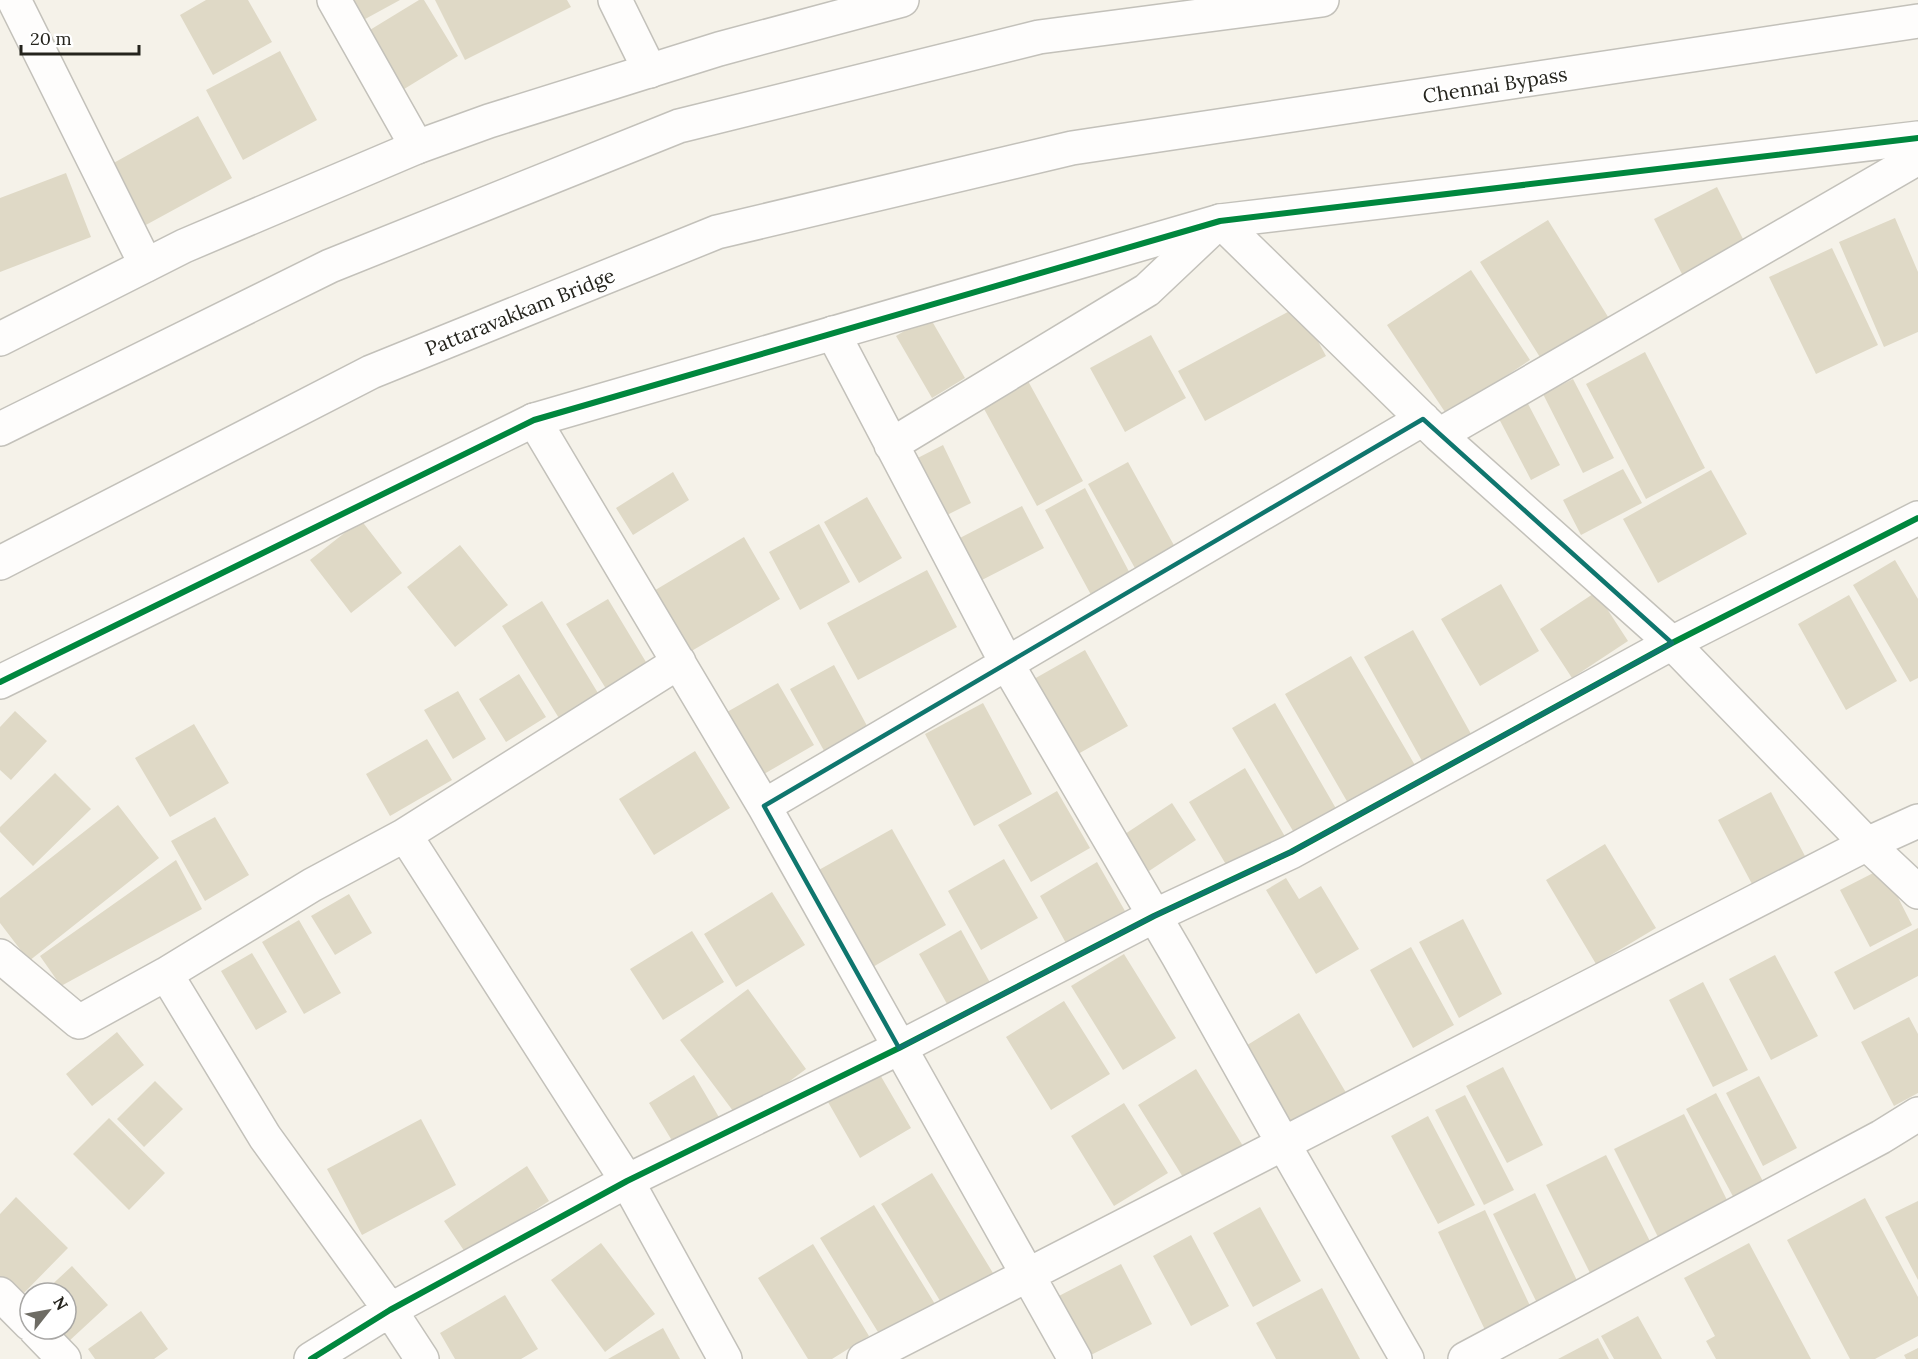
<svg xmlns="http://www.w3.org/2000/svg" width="1918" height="1359" viewBox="0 0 1918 1359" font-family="Lora,serif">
<rect width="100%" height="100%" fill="#f5f2e9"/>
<path fill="#dfd9c6" d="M 206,0 L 248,0 L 272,42 L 213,75 L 180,15 Z
M 343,0 L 400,0 L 356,24 Z
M 419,0 L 424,0 L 458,56 L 396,94 L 360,36 Z
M 435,0 L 567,0 L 571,7 L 465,60 Z
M 280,51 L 317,120 L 243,160 L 206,90 Z
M 198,116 L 232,178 L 144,226 L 110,165 Z
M 66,173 L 91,237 L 0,272 L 0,198 Z
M 1717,187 L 1747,247 L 1684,278 L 1654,219 Z
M 1895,218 L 1918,272 L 1918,332 L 1884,347 L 1839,242 Z
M 1548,220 L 1610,320 L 1543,362 L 1480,262 Z
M 1832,248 L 1878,345 L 1816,374 L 1769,277 Z
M 1471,270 L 1530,360 L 1447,415 L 1387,325 Z
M 1299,306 L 1326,356 L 1205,421 L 1178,371 Z
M 929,316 L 965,378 L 932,398 L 896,336 Z
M 1151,335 L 1186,398 L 1125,432 L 1090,368 Z
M 1645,352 L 1705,468 L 1646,499 L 1586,384 Z
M 1573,379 L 1614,458 L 1583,473 L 1543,394 Z
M 1028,381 L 1083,481 L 1037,506 L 983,407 Z
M 1526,400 L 1560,465 L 1531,480 L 1497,415 Z
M 943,445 L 971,503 L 935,521 L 906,464 Z
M 1128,462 L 1181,558 L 1141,579 L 1088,484 Z
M 1623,469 L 1642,503 L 1581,535 L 1563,500 Z
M 1711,470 L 1747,534 L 1658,583 L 1623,519 Z
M 673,472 L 689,500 L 633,535 L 616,508 Z
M 1085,488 L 1135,583 L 1096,604 L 1045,510 Z
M 867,497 L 902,558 L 859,583 L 824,522 Z
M 1022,506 L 1044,548 L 978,582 L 956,540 Z
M 361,520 L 402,573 L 351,613 L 310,560 Z
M 819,524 L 850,582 L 800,610 L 769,552 Z
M 744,537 L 780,599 L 683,656 L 647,595 Z
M 460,545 L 508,605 L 455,647 L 407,587 Z
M 1895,560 L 1918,599 L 1918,678 L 1910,682 L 1853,585 Z
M 927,570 L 957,627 L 858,680 L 827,623 Z
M 1501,584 L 1539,651 L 1480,686 L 1441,619 Z
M 1596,592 L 1628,641 L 1572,678 L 1540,629 Z
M 1849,595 L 1897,681 L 1846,710 L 1798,624 Z
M 608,599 L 649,667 L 608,692 L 566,624 Z
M 542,601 L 601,698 L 562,723 L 502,626 Z
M 1413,630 L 1475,741 L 1426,768 L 1364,657 Z
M 1085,650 L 1128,726 L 1069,759 L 1027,683 Z
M 1351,656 L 1419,772 L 1352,810 L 1285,694 Z
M 834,665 L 872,735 L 828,758 L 790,689 Z
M 519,674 L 546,717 L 506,742 L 479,699 Z
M 778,683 L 814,745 L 764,774 L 727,712 Z
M 458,691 L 486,739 L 453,759 L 424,710 Z
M 983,703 L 1032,794 L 974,826 L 925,734 Z
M 1275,703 L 1338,812 L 1296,836 L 1232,728 Z
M 15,711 L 47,741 L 11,780 L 0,770 L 0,727 Z
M 194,724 L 229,783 L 170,817 L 135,758 Z
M 427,739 L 452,780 L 390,816 L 366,774 Z
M 695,751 L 730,808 L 654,855 L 619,799 Z
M 1245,768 L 1287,840 L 1231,873 L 1189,802 Z
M 55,773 L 91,809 L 33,866 L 0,832 L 0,827 Z
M 1057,791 L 1090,848 L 1031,882 L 998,825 Z
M 1771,792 L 1805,856 L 1752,884 L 1718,820 Z
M 1172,803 L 1196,840 L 1149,871 L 1125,834 Z
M 118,805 L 159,858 L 29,961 L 0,923 L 0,898 Z
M 215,817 L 249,875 L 205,901 L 171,841 Z
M 892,829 L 946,925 L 871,968 L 817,871 Z
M 1605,844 L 1656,928 L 1596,964 L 1546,880 Z
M 1004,859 L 1038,918 L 981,950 L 948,891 Z
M 176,860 L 202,909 L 61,986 L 40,956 Z
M 1097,862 L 1125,911 L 1067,945 L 1040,896 Z
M 1883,868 L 1912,925 L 1870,947 L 1840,890 Z
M 1286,878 L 1299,899 L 1321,886 L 1359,949 L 1316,974 L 1266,890 Z
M 772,892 L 805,945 L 736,987 L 704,934 Z
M 349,894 L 372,933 L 335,955 L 311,916 Z
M 1463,919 L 1502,994 L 1459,1018 L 1419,942 Z
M 299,920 L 341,993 L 304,1014 L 262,942 Z
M 1918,928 L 1918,976 L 1854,1010 L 1834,972 Z
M 961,930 L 993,988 L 951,1011 L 919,954 Z
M 692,931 L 724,982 L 663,1020 L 630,969 Z
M 1411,947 L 1454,1025 L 1413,1048 L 1370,970 Z
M 252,953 L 287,1012 L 256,1030 L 221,971 Z
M 1124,954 L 1176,1038 L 1123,1070 L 1071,986 Z
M 1775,955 L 1818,1036 L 1771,1060 L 1729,979 Z
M 1703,982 L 1748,1070 L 1713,1087 L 1669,1000 Z
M 748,989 L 806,1069 L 739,1119 L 680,1040 Z
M 1064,1001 L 1110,1074 L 1051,1110 L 1006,1037 Z
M 1299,1013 L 1348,1096 L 1286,1134 L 1236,1052 Z
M 1909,1017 L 1918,1034 L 1918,1093 L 1894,1106 L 1861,1042 Z
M 117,1032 L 144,1065 L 92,1106 L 66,1074 Z
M 1503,1067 L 1543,1145 L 1507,1163 L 1466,1086 Z
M 1196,1069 L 1243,1146 L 1186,1182 L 1138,1105 Z
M 879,1073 L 911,1128 L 860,1158 L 828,1102 Z
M 694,1075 L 723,1124 L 679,1152 L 649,1103 Z
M 1759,1076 L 1797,1148 L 1763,1166 L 1726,1093 Z
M 155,1081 L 183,1109 L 144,1147 L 117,1119 Z
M 1716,1093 L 1766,1187 L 1736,1202 L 1686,1109 Z
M 1465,1095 L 1514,1190 L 1484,1205 L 1435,1110 Z
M 1124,1103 L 1168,1173 L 1114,1206 L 1071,1136 Z
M 1684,1114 L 1731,1208 L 1661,1243 L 1614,1149 Z
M 1428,1116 L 1475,1205 L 1438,1224 L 1391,1136 Z
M 109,1118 L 165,1173 L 129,1210 L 73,1154 Z
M 421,1119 L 456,1185 L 362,1235 L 327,1169 Z
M 1606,1155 L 1657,1255 L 1596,1285 L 1546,1185 Z
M 527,1166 L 549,1201 L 467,1255 L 444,1221 Z
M 932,1173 L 993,1273 L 942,1304 L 881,1204 Z
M 1535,1193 L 1583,1293 L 1542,1313 L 1493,1214 Z
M 16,1197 L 68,1248 L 20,1297 L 0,1277 L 0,1214 Z
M 1865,1198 L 1918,1297 L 1918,1336 L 1875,1359 L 1850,1359 L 1787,1240 Z
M 1918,1201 L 1918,1280 L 1885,1217 Z
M 874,1205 L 935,1304 L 881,1337 L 820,1238 Z
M 1260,1207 L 1301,1281 L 1253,1307 L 1213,1233 Z
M 1485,1210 L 1532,1310 L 1486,1332 L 1438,1232 Z
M 1191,1235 L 1229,1306 L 1191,1326 L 1153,1256 Z
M 601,1243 L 655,1314 L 605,1352 L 551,1280 Z
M 1749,1243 L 1811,1359 L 1716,1359 L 1706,1341 L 1715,1336 L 1684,1278 Z
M 813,1244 L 869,1336 L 832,1359 L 808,1359 L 758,1278 Z
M 1121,1264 L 1152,1324 L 1083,1359 L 1053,1299 Z
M 72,1266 L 108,1305 L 68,1342 L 56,1329 L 66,1329 L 66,1293 L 43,1293 Z
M 1322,1288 L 1360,1359 L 1276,1359 L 1256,1323 Z
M 505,1295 L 538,1349 L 521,1359 L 455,1359 L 440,1333 Z
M 141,1311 L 168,1349 L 154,1359 L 95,1359 L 88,1349 Z
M 1638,1316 L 1662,1359 L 1614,1359 L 1601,1336 Z
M 663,1328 L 680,1359 L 608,1359 Z
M 1598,1338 L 1609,1359 L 1558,1359 Z
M 1918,1348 L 1918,1359 L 1906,1359 L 1904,1355 Z"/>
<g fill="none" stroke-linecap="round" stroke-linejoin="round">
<defs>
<path id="street" d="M 14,0 L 146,265
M 334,0 L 417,147
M 615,0 L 650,71
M 833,333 L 1007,664 L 1178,956 L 1283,1143 L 1407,1359
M 534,420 L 764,806 L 1075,1359
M 1439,435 L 1918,158
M 891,445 L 1147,290 L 1220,221 L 1439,435 L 1672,643 L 1867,844 L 1918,892
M 764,806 L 1423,419
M 405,835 L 627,1181 L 725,1359
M 0,956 L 79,1022 L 166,974 L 265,1137 L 390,1310 L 422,1359
M 166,974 L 312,885 L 405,835 L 679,662
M 0,1294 L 30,1324
M 35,1329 L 64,1359
M 311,1359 L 390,1310 L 627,1181 L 899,1048 L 1154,916 L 1291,852 L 1672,643 L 1918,518
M 864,1359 L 1867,844 L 1918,821
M 1465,1359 L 1881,1137 L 1918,1114"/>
<path id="secondary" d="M 0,339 L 184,246 L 417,147 L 489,121 L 719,49 L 902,0
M 0,682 L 534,420 L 1220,221 L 1918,138"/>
<path id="highway" d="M 0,429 L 330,266 L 679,126 L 1039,37 L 1322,0
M 0,563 L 371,372 L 717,232 L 1072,148 L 1918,21"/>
</defs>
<use href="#street" stroke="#c3c1ba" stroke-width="36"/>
<use href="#secondary" stroke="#c3c1ba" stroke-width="36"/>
<use href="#highway" stroke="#c3c1ba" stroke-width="36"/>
<use href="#street" stroke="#fefdfc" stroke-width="33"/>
<use href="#secondary" stroke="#fefdfc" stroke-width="33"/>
<use href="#highway" stroke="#fefdfc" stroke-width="33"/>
<defs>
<path id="cycleway" d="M 0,682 L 534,420 L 1220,221 L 1918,138
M 311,1359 L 390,1310 L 627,1181 L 899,1048 L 1154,916 L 1291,852 L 1672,643 L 1918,518"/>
</defs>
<use href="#cycleway" stroke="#fff" stroke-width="10"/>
<use href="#cycleway" stroke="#00873e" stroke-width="6"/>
</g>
<path fill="none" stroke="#0f766e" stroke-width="4.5" stroke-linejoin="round" d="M 1423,419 L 1672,643 L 1291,852 L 1154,916 L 899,1048 L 764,806 Z"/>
<g text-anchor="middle" stroke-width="4.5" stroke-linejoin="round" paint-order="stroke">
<g font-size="20" fill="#25241d" stroke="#fff">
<text transform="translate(1495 85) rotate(-9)" y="7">Chennai Bypass</text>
<text transform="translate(520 312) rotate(-22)" y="7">Pattaravakkam Bridge</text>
</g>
</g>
<g transform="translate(48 1311) rotate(59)"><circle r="28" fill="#ffffff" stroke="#a8a7a5" stroke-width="1.5"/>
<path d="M0-4.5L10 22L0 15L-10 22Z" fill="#6e6c64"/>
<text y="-9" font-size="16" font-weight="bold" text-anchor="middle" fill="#25241d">N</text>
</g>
<path d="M21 45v9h118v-9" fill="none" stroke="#25241d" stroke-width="3"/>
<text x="30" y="45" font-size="18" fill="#25241d" stroke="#ffffff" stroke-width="4.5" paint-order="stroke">20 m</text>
</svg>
